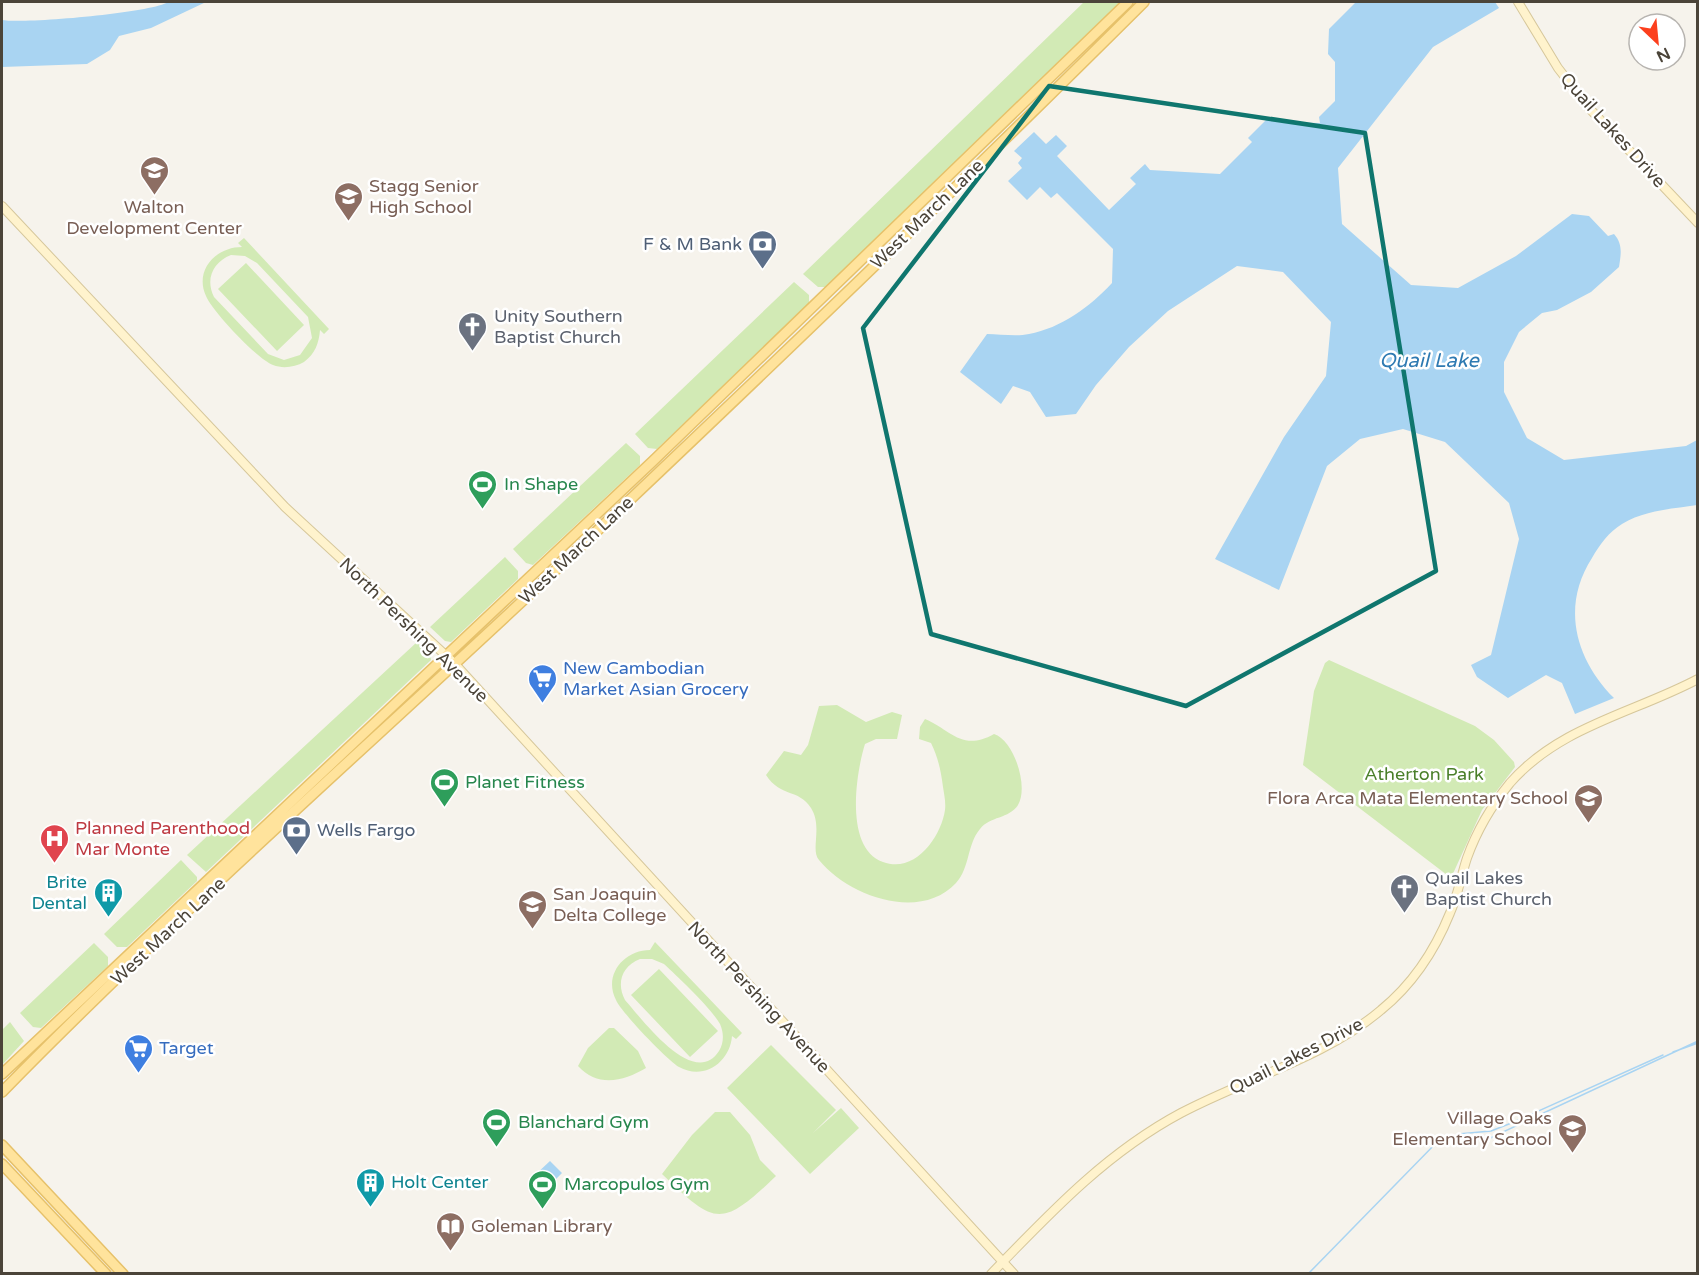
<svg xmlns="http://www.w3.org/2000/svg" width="1699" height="1275" viewBox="0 0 1699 1275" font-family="'Varela Round',sans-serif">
<rect width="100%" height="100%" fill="#f6f3ec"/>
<path fill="#d2eab5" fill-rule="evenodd" d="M 1084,2 L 1120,2 L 826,287 L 818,287 L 803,274 Z
M 244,238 L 329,329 L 324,334 L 320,330 C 319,343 315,354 304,362 C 295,367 283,369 273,365 C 258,360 212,311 206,296 C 194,270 216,247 242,247 L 238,243 ZM 231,255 L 245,256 L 257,263 L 308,317 L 312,338 L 300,355 L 284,360 L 268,354 L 214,297 C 205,279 213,262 231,255 Z
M 246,263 L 304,325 L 277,351 L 218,289 Z
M 794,282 L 809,295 L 809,304 L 657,449 L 648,448 L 635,434 Z
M 626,443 L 640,456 L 640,465 L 533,565 L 526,563 L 513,549 Z
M 505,557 L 518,571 L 518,579 L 451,642 L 445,641 L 430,627 Z
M 417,642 L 430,654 L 431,660 L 206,872 L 187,855 Z
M 1329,660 L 1475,726 L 1494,740 L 1514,762 L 1515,767 L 1482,810 L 1451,878 L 1303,765 L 1314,691 L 1325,663 Z
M 837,705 L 866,722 L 892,712 L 902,715 L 897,739 L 876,739 L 865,744 C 856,773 844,848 883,862 C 915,874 941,837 945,810 C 946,802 944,794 943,787 C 941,771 938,757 931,743 L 919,739 L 920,727 L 925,719 C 951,730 962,752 994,734 C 1014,740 1029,787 1018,805 C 1009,819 990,816 980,829 C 967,844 970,868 956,883 C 920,922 848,896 819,860 C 810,850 823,827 811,808 C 798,788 781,798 766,775 L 784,751 L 801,755 L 808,745 L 819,706 Z
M 181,860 L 197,877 L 197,881 L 127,947 L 117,947 L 104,934 Z
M 655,942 L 742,1033 L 736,1039 L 732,1036 C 730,1062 704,1081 679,1067 C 668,1061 621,1012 616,1000 C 603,975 624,950 650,950 ZM 640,959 L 652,959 L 664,964 C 678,977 711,1008 720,1024 C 724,1033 724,1043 719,1051 C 694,1090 642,1019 625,1000 C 616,983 622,966 640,959 Z
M 94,943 L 108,957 L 108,966 L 41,1028 L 33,1027 L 20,1013 Z
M 659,969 L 718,1031 L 690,1057 L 631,995 Z
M 10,1022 L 24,1041 L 2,1065 L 2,1030 Z
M 609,1028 L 614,1028 L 638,1051 L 646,1068 C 624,1081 598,1088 578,1066 L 588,1048 Z
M 771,1045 L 836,1110 L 813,1133 L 841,1108 L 859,1128 L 810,1174 L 727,1088 Z
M 715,1112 L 730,1112 L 750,1135 L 760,1160 L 776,1176 C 721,1229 715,1225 662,1174 L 692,1135 Z"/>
<path fill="#a9d4f2" d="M 168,2 L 206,2 L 151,28 L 119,36 L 110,50 L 87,64 L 2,67 L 2,20 C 24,24 151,13 168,2 Z
M 1356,2 L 1495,2 L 1499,8 L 1433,47 L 1338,168 L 1342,224 L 1411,285 L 1458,288 L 1516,256 L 1572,214 L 1589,216 L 1608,236 L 1614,234 C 1623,244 1621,254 1619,267 L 1591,292 L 1557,310 L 1542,313 L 1519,332 L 1504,362 L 1504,392 L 1527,438 L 1564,460 L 1686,446 L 1697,440 L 1697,505 C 1672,509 1645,510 1622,524 C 1609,532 1600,544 1592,558 C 1561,606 1575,659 1614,698 L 1575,714 L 1562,683 L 1546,675 L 1508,698 L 1477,677 L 1471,665 L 1491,655 L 1519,539 L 1509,503 L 1445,442 L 1403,429 L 1360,439 L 1327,466 L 1279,590 L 1215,559 L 1284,437 L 1326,376 L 1331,322 L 1283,272 L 1237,266 L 1168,311 L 1129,347 L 1096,385 L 1076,414 L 1046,417 L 1030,392 L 1013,386 L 1001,404 L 960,372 L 987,334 C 1000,334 1016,337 1029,334 C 1061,328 1090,307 1112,283 L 1113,249 L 1057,193 L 1051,198 L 1040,187 L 1027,200 L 1008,181 L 1022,168 L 1018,163 L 1022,158 L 1014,151 L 1034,132 L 1046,144 L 1056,135 L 1067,146 L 1057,156 L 1109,210 L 1136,184 L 1130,178 L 1145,164 L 1150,170 L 1220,174 L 1252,142 L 1248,138 L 1269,117 L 1275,122 L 1320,123 L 1319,117 L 1335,101 L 1335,62 L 1328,54 L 1329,29 Z
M 550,1161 L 562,1173 L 547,1188 L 535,1175 Z"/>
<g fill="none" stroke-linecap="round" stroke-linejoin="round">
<path stroke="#a9d4f2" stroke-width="1.5" d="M 1673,1052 L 1698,1043
M 1450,1139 L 1458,1134 L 1491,1131 L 1514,1122 L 1663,1055
M 1308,1274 L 1439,1140 L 1488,1139 L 1698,1041"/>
<defs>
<path id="secondary" d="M 1518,2 L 1558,68 L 1589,108 L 1698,223
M 2,206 L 285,507 L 454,663 L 1014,1274
M 991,1274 C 1050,1213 1106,1153 1181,1113 C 1245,1079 1326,1057 1381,1010 C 1413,984 1435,950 1450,913 C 1458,895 1461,876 1467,858 C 1477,830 1492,805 1510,783 C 1560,726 1634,713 1698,679"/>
<path id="primary" d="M 2,1074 L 653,461 L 1128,2
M 2,1092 C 181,909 375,740 562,564 C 758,379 953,192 1144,2
M 2,1145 L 123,1274
M 2,1164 L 106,1274"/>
</defs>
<use href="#secondary" stroke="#d6c79b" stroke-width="10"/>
<use href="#primary" stroke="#e6c16a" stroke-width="12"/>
<use href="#secondary" stroke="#fff3cd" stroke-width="8"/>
<use href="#primary" stroke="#ffe39c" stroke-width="9"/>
</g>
<path fill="none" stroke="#0f766e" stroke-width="4.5" stroke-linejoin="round" d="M 1049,86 L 1365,133 L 1436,571 L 1186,706 L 931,634 L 863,328 Z"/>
<defs>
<symbol id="school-pin" viewBox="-11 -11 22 30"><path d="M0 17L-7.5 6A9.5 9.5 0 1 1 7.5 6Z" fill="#8d6e63" stroke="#fff"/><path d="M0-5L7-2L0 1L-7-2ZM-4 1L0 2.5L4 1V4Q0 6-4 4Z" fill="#fff"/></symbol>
<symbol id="bank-pin" viewBox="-11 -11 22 30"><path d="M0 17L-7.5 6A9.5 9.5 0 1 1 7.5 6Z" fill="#5c6f8a" stroke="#fff"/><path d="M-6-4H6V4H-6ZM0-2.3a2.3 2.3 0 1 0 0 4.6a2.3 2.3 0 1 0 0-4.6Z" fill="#fff"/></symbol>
<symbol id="church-pin" viewBox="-11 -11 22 30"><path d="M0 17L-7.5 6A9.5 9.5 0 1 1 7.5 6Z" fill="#6b7280" stroke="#fff"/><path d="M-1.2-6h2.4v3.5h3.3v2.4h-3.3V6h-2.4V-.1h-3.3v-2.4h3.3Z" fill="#fff"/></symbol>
<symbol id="stadium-pin" viewBox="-11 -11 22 30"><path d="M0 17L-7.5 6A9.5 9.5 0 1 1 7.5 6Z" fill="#2e9e5b" stroke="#fff"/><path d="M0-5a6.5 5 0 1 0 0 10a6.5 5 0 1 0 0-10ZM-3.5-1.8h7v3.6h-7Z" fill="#fff"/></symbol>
<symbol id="supermarket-pin" viewBox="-11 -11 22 30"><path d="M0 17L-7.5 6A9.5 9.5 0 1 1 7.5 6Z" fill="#3f7fe0" stroke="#fff"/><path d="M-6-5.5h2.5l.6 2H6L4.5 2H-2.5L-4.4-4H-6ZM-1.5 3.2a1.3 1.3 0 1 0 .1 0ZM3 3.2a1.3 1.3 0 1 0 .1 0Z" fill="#fff"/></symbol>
<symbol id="hospital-pin" viewBox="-11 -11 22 30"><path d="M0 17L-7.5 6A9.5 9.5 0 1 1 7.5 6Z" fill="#e0444e" stroke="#fff"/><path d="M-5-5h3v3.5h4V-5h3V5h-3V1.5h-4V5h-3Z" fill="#fff"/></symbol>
<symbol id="building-pin" viewBox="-11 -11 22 30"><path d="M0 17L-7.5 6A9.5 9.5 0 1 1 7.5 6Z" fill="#0f9aa8" stroke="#fff"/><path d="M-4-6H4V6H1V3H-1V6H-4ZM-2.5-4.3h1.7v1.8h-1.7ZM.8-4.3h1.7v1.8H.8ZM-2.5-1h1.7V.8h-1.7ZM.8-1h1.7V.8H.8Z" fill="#fff"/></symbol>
<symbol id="university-pin" viewBox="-11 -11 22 30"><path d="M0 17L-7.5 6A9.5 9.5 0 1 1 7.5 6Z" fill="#8d6e63" stroke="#fff"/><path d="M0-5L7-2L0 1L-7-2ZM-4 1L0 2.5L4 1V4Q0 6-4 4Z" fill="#fff"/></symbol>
<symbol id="library-pin" viewBox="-11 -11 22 30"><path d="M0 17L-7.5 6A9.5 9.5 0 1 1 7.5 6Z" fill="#8d6e63" stroke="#fff"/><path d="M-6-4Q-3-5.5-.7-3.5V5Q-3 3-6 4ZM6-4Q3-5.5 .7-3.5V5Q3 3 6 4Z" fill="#fff"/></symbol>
</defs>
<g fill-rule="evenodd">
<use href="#school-pin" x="138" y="154" width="33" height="45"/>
<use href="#school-pin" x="332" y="180" width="33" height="45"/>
<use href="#bank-pin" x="746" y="228" width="33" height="45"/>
<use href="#church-pin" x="456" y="310" width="33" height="45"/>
<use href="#stadium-pin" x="466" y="468" width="33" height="45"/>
<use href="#supermarket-pin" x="526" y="662" width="33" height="45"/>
<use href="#stadium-pin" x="428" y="766" width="33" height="45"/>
<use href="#school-pin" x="1572" y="782" width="33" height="45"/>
<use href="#bank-pin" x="280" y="814" width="33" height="45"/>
<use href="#hospital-pin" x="38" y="822" width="33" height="45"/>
<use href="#church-pin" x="1388" y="872" width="33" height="45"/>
<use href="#building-pin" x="92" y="876" width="33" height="45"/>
<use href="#university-pin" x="516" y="888" width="33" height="45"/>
<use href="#supermarket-pin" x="122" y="1032" width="33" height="45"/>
<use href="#stadium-pin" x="480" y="1106" width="33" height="45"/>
<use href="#school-pin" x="1556" y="1112" width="33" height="45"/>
<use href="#building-pin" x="354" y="1166" width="33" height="45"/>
<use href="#stadium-pin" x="526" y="1168" width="33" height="45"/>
<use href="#library-pin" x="434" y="1210" width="33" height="45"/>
</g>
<g text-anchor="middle" stroke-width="5" stroke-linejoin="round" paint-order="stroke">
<g font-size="18" fill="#4b4439" stroke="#fff">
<text transform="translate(1613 130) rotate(48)" y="6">Quail Lakes Drive</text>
<text transform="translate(927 214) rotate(-44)" y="6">West March Lane</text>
<text transform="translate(576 550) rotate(-43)" y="6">West March Lane</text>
<text transform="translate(414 630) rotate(44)" y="6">North Pershing Avenue</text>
<text transform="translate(168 931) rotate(-43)" y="6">West March Lane</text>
<text transform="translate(759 997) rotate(47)" y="6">North Pershing Avenue</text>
<text transform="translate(1296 1056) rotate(-27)" y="6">Quail Lakes Drive</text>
</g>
<g font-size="18" fill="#785e54" stroke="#fff" text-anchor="start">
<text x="369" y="192">Stagg Senior<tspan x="369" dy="21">High School</tspan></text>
<text x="154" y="213" text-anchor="middle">Walton<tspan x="154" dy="21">Development Center</tspan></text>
<text x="1568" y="804" text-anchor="end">Flora Arca Mata Elementary School</text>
<text x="553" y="900">San Joaquin<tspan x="553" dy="21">Delta College</tspan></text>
<text x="1552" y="1124" text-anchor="end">Village Oaks<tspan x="1552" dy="21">Elementary School</tspan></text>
<text x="471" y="1232">Goleman Library</text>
</g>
<g font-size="18" fill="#4e5e75" stroke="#fff" text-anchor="end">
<text x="742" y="250">F &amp; M Bank</text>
<text x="317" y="836" text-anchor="start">Wells Fargo</text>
</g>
<g font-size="18" fill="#5b616d" stroke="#fff" text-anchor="start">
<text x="494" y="322">Unity Southern<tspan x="494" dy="21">Baptist Church</tspan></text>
<text x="1425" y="884">Quail Lakes<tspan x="1425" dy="21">Baptist Church</tspan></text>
</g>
<g font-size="18" fill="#27864d" stroke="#fff" text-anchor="start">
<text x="504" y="490">In Shape</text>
<text x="465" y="788">Planet Fitness</text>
<text x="518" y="1128">Blanchard Gym</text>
<text x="564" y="1190">Marcopulos Gym</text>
</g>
<g font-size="18" fill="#366cbe" stroke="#fff" text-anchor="start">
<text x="563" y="674">New Cambodian<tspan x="563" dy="21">Market Asian Grocery</tspan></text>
<text x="159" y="1054">Target</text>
</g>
<g font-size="18" fill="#4a7f2a" stroke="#fff">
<text x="1424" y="780">Atherton Park</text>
</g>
<g font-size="18" fill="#be3a42" stroke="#fff" text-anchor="start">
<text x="75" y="834">Planned Parenthood<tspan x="75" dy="21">Mar Monte</tspan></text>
</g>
<g font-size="18" fill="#0d838f" stroke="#fff" text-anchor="end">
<text x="87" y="888">Brite<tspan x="87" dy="21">Dental</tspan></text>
<text x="391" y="1188" text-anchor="start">Holt Center</text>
</g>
<g font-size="20" font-style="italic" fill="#2e7ab2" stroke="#fff">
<text x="1429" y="367">Quail Lake</text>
</g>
</g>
<rect width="1699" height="1275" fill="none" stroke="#4b4439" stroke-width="6"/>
<g transform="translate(1657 42) rotate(154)"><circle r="28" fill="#ffffff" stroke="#b7b4b0" stroke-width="1.5"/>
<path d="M0-4.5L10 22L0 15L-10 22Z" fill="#fc3f1d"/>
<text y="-9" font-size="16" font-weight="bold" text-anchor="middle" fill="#4b4439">N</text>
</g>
</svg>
